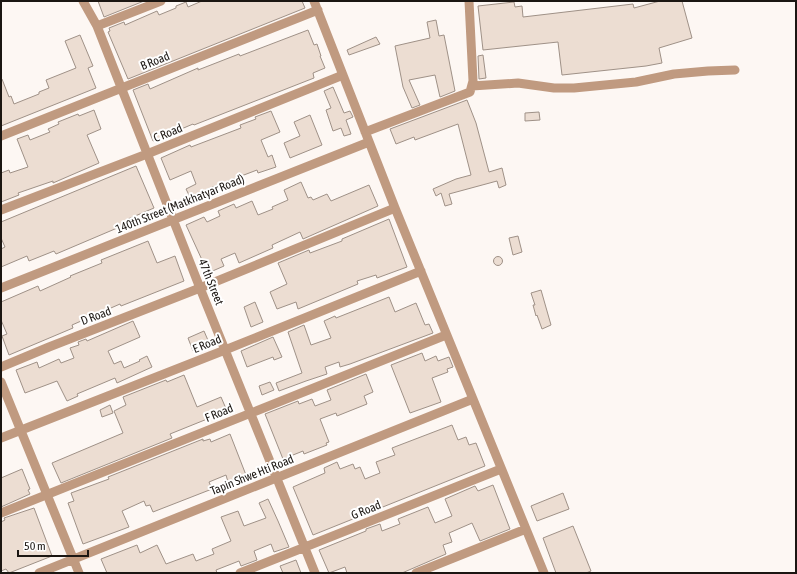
<svg xmlns="http://www.w3.org/2000/svg" width="797" height="574" viewBox="0 0 797 574" font-family="'Asap Condensed',sans-serif">
<rect width="100%" height="100%" fill="#fdf7f3"/>
<path fill="#ecddd2" stroke="#9f9187" d="M 98,1 L 144,1 L 104,17 Z
M 202,1 L 302,1 L 305,8 L 128,79 L 108,32 L 110,31 L 109,28 L 124,22 L 125,25 L 157,11 L 159,15 L 176,8 L 176,6 L 186,2 L 188,7 Z
M 660,1 L 682,1 L 692,38 L 659,48 L 662,63 L 646,66 L 562,75 L 558,42 L 483,50 L 478,6 L 514,2 L 515,7 L 522,6 L 523,17 L 633,4 L 634,8 Z
M 436,20 L 439,36 L 444,35 L 455,91 L 440,97 L 435,75 L 409,80 L 420,105 L 412,108 L 403,87 L 395,46 L 430,38 L 427,22 Z
M 308,30 L 314,45 L 317,44 L 321,56 L 320,56 L 325,68 L 313,73 L 314,78 L 194,125 L 193,124 L 153,141 L 133,90 L 148,84 L 150,89 L 198,68 L 198,70 L 239,54 L 240,56 Z
M 80,35 L 93,66 L 88,68 L 96,88 L 1,126 L 1,79 L 2,79 L 9,97 L 11,96 L 14,104 L 39,94 L 39,92 L 49,88 L 46,80 L 76,68 L 65,41 Z
M 376,37 L 380,44 L 349,55 L 347,50 Z
M 483,55 L 486,78 L 479,79 L 478,56 Z
M 333,87 L 344,113 L 350,111 L 353,117 L 346,120 L 351,134 L 344,136 L 341,128 L 333,131 L 326,110 L 331,108 L 324,91 Z
M 467,100 L 476,123 L 489,172 L 502,168 L 506,185 L 499,188 L 497,181 L 449,194 L 452,204 L 445,206 L 441,193 L 436,196 L 433,189 L 456,179 L 471,175 L 458,124 L 415,140 L 414,137 L 396,144 L 390,129 Z
M 94,110 L 101,129 L 87,135 L 99,163 L 53,183 L 53,181 L 18,193 L 19,195 L 1,202 L 1,173 L 9,170 L 10,173 L 28,167 L 17,139 L 28,135 L 30,140 L 50,132 L 48,129 L 59,124 L 58,122 L 78,114 L 79,116 Z
M 271,111 L 280,132 L 261,140 L 268,157 L 272,155 L 276,167 L 258,173 L 257,170 L 228,181 L 230,185 L 219,189 L 217,185 L 190,197 L 186,189 L 196,184 L 191,171 L 170,180 L 161,158 L 190,145 L 191,147 L 241,128 L 240,125 L 256,119 L 255,117 Z
M 539,112 L 540,120 L 525,121 L 525,113 Z
M 310,115 L 322,145 L 290,158 L 284,143 L 300,136 L 294,122 Z
M 136,166 L 154,208 L 128,219 L 129,223 L 56,254 L 54,251 L 29,261 L 27,256 L 1,267 L 1,249 L 5,247 L 1,238 L 1,222 Z
M 301,182 L 308,198 L 311,197 L 313,200 L 327,194 L 331,201 L 369,185 L 378,206 L 303,239 L 300,232 L 272,245 L 273,248 L 239,263 L 235,253 L 221,259 L 224,266 L 208,273 L 186,225 L 204,217 L 207,222 L 220,216 L 218,211 L 234,204 L 236,208 L 252,201 L 258,215 L 273,209 L 272,207 L 288,200 L 284,190 Z
M 389,219 L 407,267 L 377,278 L 376,275 L 357,281 L 358,284 L 298,309 L 296,302 L 277,309 L 270,292 L 287,284 L 278,263 L 309,250 L 310,253 L 342,241 L 342,239 Z
M 518,236 L 522,252 L 513,255 L 509,238 Z
M 148,241 L 157,263 L 175,256 L 184,281 L 121,306 L 120,304 L 72,325 L 73,328 L 9,355 L 2,336 L 7,334 L 1,320 L 1,302 L 38,286 L 40,291 L 71,277 L 70,276 L 102,263 L 101,260 Z
M493.5 261a4.5 4.5 0 1 1 9 0a4.5 4.5 0 1 1-9 0Z
M 541,290 L 551,325 L 542,329 L 537,315 L 536,316 L 533,305 L 535,305 L 531,293 Z
M 389,297 L 395,312 L 416,303 L 425,325 L 429,324 L 433,333 L 350,364 L 340,367 L 339,362 L 325,367 L 327,374 L 306,381 L 279,391 L 276,383 L 302,373 L 288,332 L 304,325 L 311,345 L 331,338 L 324,321 L 335,316 L 336,318 Z
M 255,302 L 263,322 L 251,327 L 244,307 Z
M 133,321 L 140,337 L 108,351 L 114,364 L 121,361 L 124,368 L 140,361 L 139,360 L 147,356 L 152,367 L 117,383 L 115,378 L 77,394 L 78,396 L 67,401 L 57,381 L 25,393 L 16,370 L 37,362 L 39,368 L 59,359 L 61,363 L 74,358 L 70,348 L 79,345 L 78,342 L 86,339 L 87,341 Z
M 204,331 L 210,345 L 193,351 L 188,338 Z
M 273,337 L 282,357 L 274,360 L 273,357 L 247,367 L 241,351 Z
M 422,353 L 425,361 L 436,356 L 438,361 L 449,357 L 453,367 L 447,369 L 448,372 L 432,378 L 441,402 L 410,413 L 391,365 Z
M 366,374 L 373,392 L 364,396 L 367,404 L 337,416 L 336,413 L 320,419 L 329,442 L 326,443 L 327,445 L 304,454 L 303,451 L 283,459 L 265,414 L 298,401 L 299,404 L 312,399 L 315,406 L 331,400 L 327,390 Z
M 184,375 L 197,407 L 221,397 L 227,411 L 170,434 L 172,438 L 61,483 L 52,463 L 123,433 L 114,411 L 126,405 L 123,397 L 166,380 L 167,382 Z
M 270,382 L 274,390 L 262,395 L 259,386 Z
M 110,405 L 113,413 L 102,417 L 100,410 Z
M 452,425 L 458,440 L 466,437 L 469,445 L 476,443 L 485,466 L 313,535 L 293,487 L 325,473 L 324,468 L 337,462 L 340,469 L 353,464 L 355,469 L 360,467 L 365,479 L 380,473 L 376,462 L 395,455 L 392,448 Z
M 230,434 L 246,475 L 228,482 L 226,475 L 209,482 L 212,489 L 153,512 L 150,505 L 146,506 L 144,501 L 122,511 L 129,527 L 83,544 L 68,503 L 74,501 L 71,493 L 109,479 L 108,477 L 203,439 L 203,441 L 210,439 L 211,442 Z
M 22,469 L 30,489 L 28,490 L 30,494 L 1,507 L 1,478 Z
M 493,485 L 510,529 L 480,541 L 472,523 L 449,533 L 452,542 L 443,545 L 446,554 L 402,573 L 347,573 L 345,567 L 329,573 L 319,550 L 366,531 L 366,529 L 380,524 L 382,531 L 400,524 L 398,519 L 428,507 L 435,523 L 452,516 L 445,499 L 475,486 L 478,491 Z
M 563,493 L 569,509 L 537,521 L 531,506 Z
M 268,499 L 278,521 L 289,547 L 274,552 L 271,544 L 254,551 L 257,560 L 241,566 L 239,561 L 216,570 L 217,573 L 107,573 L 101,559 L 137,545 L 140,553 L 157,545 L 166,564 L 193,554 L 196,561 L 214,554 L 212,549 L 231,541 L 221,517 L 238,511 L 244,526 L 266,518 L 259,503 Z
M 34,508 L 52,556 L 9,573 L 6,569 L 1,571 L 1,522 L 5,520 L 4,518 Z
M 573,526 L 591,571 L 586,573 L 556,573 L 543,538 Z
M 296,560 L 301,573 L 283,573 L 280,566 Z"/>
<g fill="none" stroke-linecap="round" stroke-linejoin="round">
<path stroke="#c09a80" stroke-width="9" d="M 83,1 L 97,26 L 200,288 L 315,573
M 314,1 L 395,208 L 544,573
M 97,26 L 161,1
M 472,86 L 518,83 L 554,88 L 574,88 L 636,82 L 674,74 L 708,71 L 735,70
M 365,132 L 470,92 L 473,81 L 469,1
M 1,136 L 318,10
M 1,210 L 147,154 L 343,75
M 1,288 L 369,142
M 1,367 L 49,347 L 200,288 L 395,208
M 1,382 L 79,573
M 1,438 L 225,350 L 421,271
M 1,513 L 446,335
M 39,573 L 473,399
M 240,573 L 501,469
M 416,573 L 526,529"/>
</g>
<g text-anchor="middle" stroke-width="4" stroke-linejoin="round" paint-order="stroke">
<g font-size="12" fill="#1b1612" stroke="#fff">
<text transform="translate(155 61) rotate(-22)" y="4">B Road</text>
<text transform="translate(168 133) rotate(-22)" y="4">C Road</text>
<text transform="translate(180 204) rotate(-22)" y="4">140th Street (Matkhatyar Road)</text>
<text transform="translate(211 282) rotate(68)" y="4">47th Street</text>
<text transform="translate(96 316) rotate(-21)" y="4">D Road</text>
<text transform="translate(207 344) rotate(-22)" y="4">E Road</text>
<text transform="translate(219 413) rotate(-22)" y="4">F Road</text>
<text transform="translate(252 475) rotate(-22)" y="4">Tapin Shwe Hti Road</text>
<text transform="translate(366 510) rotate(-22)" y="4">G Road</text>
</g>
</g>
<rect width="797" height="574" fill="none" stroke="#1b1612" stroke-width="4"/>
<path d="M18 550v6h70v-6" fill="none" stroke="#1b1612" stroke-width="2"/>
<text x="24" y="550" font-size="12" fill="#1b1612" stroke="#ffffff" stroke-width="3" paint-order="stroke">50 m</text>
</svg>
